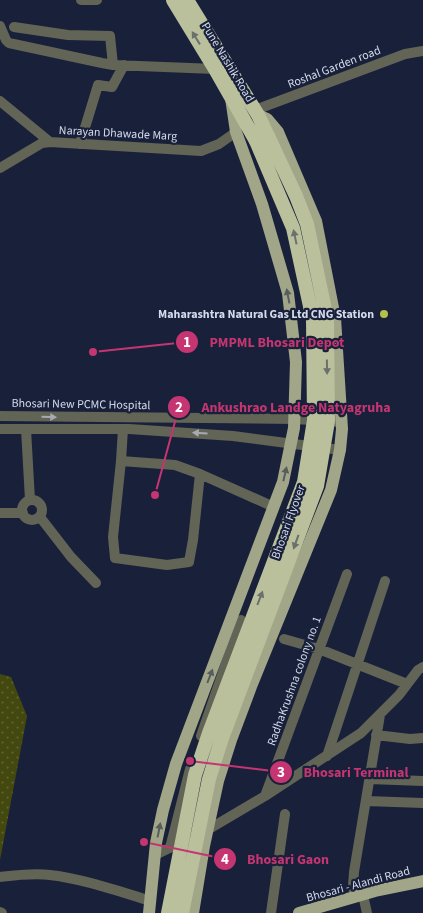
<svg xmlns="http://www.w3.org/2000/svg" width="423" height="913" viewBox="0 0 423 913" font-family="'Source Sans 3',sans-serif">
<defs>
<pattern id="park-dots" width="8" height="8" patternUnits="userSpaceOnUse" patternTransform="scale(1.25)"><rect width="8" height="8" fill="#43480f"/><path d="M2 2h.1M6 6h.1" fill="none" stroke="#5d6232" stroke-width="1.8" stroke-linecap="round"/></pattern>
</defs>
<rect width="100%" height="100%" fill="#19213a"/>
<path fill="url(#park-dots)" d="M 0,674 L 11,677 L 27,716 L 0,860 Z"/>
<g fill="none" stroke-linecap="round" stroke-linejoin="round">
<path stroke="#626456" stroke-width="10" d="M 81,0 L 97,0
M 0,26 L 6,40 L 9,43 L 102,63 L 113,65 L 215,69
M 14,27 L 68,35 L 110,36 L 113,65
M 0,101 L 50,142
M 255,110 L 405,54 L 423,51
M 80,144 L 98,85 L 112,87 L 124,65
M 0,168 L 42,143 L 50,142 L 201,151 L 219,144 L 236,132
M 0,416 L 295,419 L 342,422
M 0,429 L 129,429 L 233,436 L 340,450
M 26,429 L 30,500
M 121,461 L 175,465 L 200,474 L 193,540 L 189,562 L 167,565 L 115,558 L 113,537 Z
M 121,461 L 123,429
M 200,474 L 274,507
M22 510a10 10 0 1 1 20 0a10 10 0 1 1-20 0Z
M 0,513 L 23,513
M 40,517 L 71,557 L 96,583
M 284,639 L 319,649 L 407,684
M 376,735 L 410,739 L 423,738
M 201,736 L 241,620
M 327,756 L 385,581
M 369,779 L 423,781
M 265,796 L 347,574
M 366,801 L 423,803
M 204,832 L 265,796 L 361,733 L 399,695 L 418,670 L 423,667
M 170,848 L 190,769
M 155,855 L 186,840
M 0,877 C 17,875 33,873 50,875 C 84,879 118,891 151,901
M 363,895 L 367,913
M 355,897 L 353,886 L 354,872 L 380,715
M 0,912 L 2,913
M 271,913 L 285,814"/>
<path stroke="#a1a688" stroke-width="12" d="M 149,913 L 156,843 L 163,810 L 176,764 L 283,482 L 294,428 L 296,362 L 288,293 L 262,204 L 236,132 L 231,98
M 193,913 L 204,846 L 218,781 L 231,740 L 252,684 L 331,490 L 340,450 L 342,429 L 335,318 L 316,221 L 278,132 L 267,119 L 258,115
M 299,913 L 375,891 L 423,881"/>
<path stroke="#bac09c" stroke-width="14" d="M 173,0 L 215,69 L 256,141
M 187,0 L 258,115 L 268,136"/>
<path stroke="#bac09c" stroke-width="14" d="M 168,913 L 195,775 L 209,733 L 304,482 L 314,420 L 313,320 L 293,228 L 256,141
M 182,913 L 209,779 L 222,738 L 317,486 L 328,421 L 327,319 L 307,224 L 296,196 L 268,136"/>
</g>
<defs><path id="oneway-solid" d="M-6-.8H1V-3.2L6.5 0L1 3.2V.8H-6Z" transform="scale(1.25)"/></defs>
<g fill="#6a706b">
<use href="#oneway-solid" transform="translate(196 38) rotate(-122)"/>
<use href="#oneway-solid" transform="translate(295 237) rotate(-102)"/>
<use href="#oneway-solid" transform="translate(327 367) rotate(89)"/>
<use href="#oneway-solid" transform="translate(296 542) rotate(110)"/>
<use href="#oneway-solid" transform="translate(260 598) rotate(-69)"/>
</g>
<g fill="#565d5d">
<use href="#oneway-solid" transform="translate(288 296) rotate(-101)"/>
<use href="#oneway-solid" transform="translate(285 474) rotate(-77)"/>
<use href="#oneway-solid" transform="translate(210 676) rotate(-69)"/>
<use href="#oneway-solid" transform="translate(159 830) rotate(-79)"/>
</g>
<g fill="#a7abb1">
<use href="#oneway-solid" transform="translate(49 417) rotate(1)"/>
<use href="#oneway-solid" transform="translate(200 433) rotate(-176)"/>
</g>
<circle fill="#b5c249" stroke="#19213a" stroke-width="2" cx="384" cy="314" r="5"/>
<g text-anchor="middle" stroke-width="4.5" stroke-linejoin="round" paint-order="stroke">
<g font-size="12" fill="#d5dbed" stroke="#19213a">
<text transform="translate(228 62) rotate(59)" y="4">Pune Nashik Road</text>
<text transform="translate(334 67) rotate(-21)" y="4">Roshal Garden road</text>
<text transform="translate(118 133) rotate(3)" y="4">Narayan Dhawade Marg</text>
<text transform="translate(81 404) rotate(1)" y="4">Bhosari New PCMC Hospital</text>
<text transform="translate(288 522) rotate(-70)" y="4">Bhosari Flyover</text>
<text transform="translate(294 681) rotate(-70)" y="4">RadhaKrushna colony no. 1</text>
<text transform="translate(358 884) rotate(-15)" y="4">Bhosari - Alandi Road</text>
</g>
<g font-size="12" font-weight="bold" fill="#d5dbed" stroke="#19213a" text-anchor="end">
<text x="374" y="318">Maharashtra Natural Gas Ltd CNG Station</text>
</g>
</g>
<path fill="none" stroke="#c53571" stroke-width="2" d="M93 352L187 342M155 495L179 407M190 761L281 772M144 842L225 859"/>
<g fill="#c53571" stroke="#19213a" stroke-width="2">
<circle cx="93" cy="352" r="5"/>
<circle cx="155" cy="495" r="5"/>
<circle cx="190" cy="761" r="5"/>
<circle cx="144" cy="842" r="5"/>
<circle cx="187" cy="342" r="12"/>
<circle cx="179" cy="407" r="12"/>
<circle cx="281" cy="772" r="12"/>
<circle cx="225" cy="859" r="12"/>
</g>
<g font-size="15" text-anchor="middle" font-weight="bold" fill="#fff">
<text x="187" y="347">1</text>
<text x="179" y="412">2</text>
<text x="281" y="777">3</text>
<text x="225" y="864">4</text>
</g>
<g font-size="14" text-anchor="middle" font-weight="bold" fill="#c53571" stroke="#19213a" stroke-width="4.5" stroke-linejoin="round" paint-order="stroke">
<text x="277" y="347">PMPML Bhosari Depot</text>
<text x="296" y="412">Ankushrao Landge Natyagruha</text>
<text x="356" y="777">Bhosari Terminal</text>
<text x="288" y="864">Bhosari Gaon</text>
</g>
</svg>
